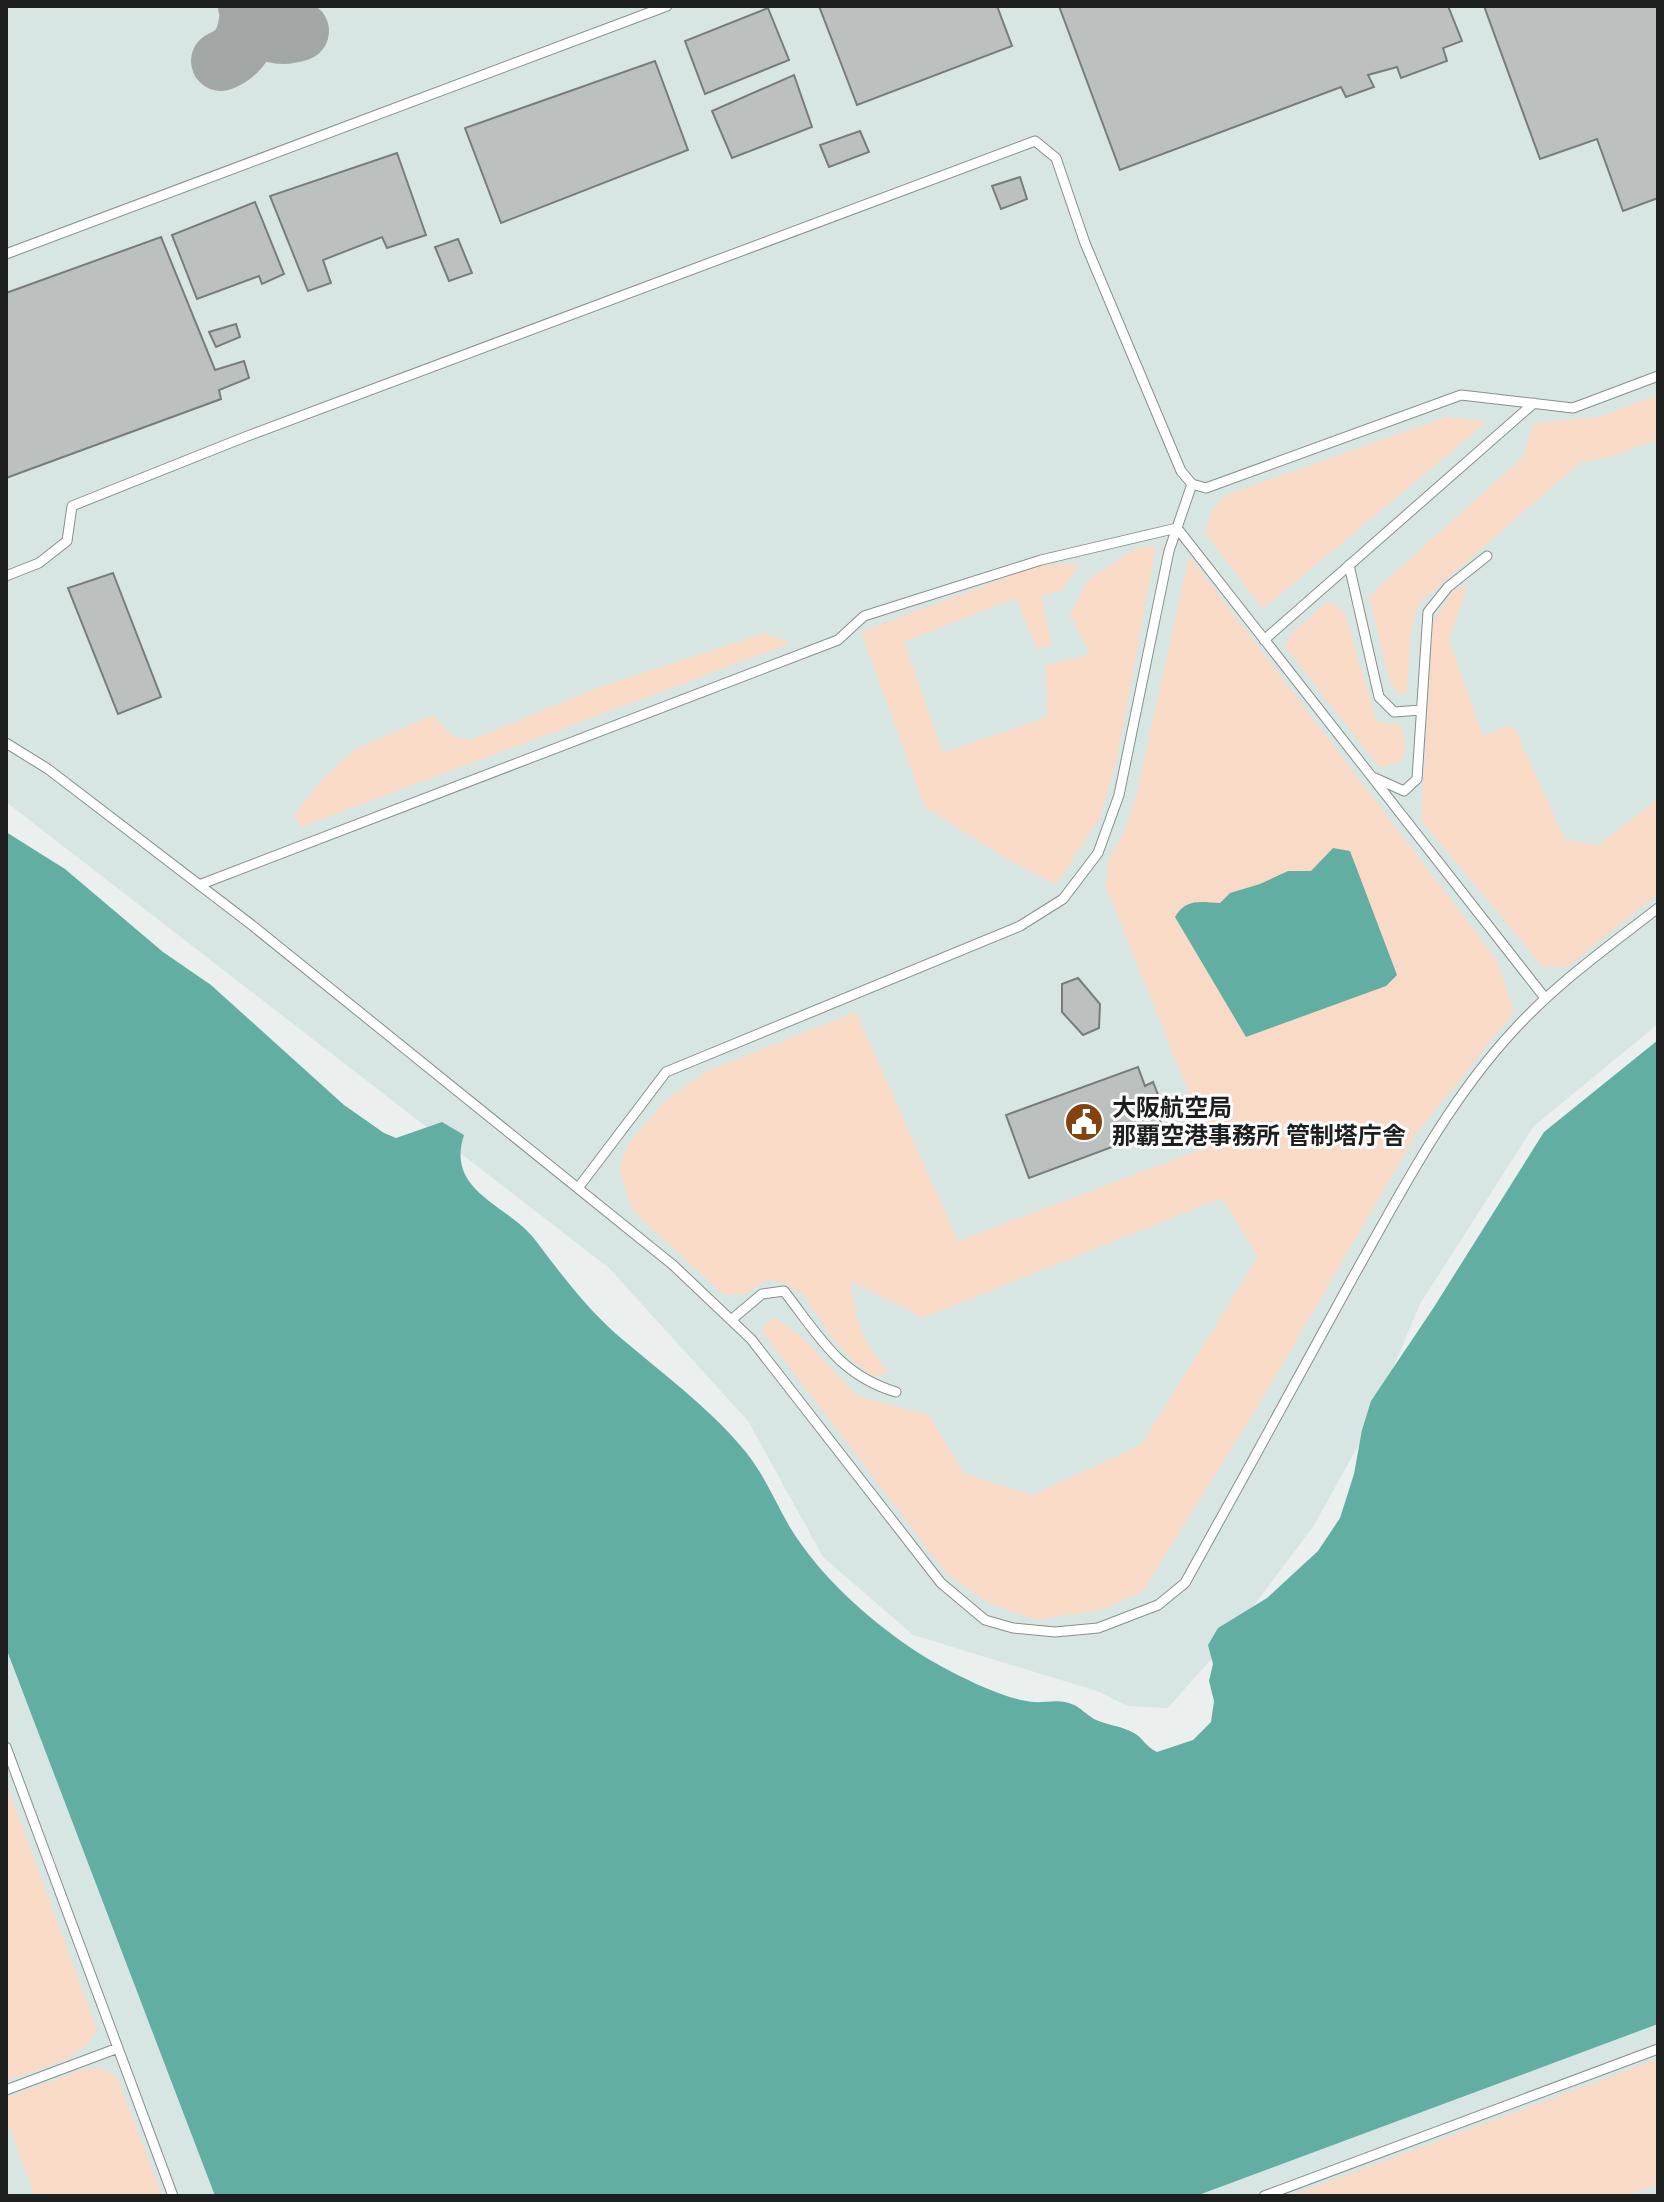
<svg xmlns="http://www.w3.org/2000/svg" width="1664" height="2202" viewBox="0 0 1664 2202" font-family="'IBM Plex Sans','Noto Sans JP',sans-serif">
<rect width="100%" height="100%" fill="#ebf0ef"/>
<path fill="#d7e6e3" d="M 6,6 L 1658,6 L 1658,1024 L 1534,1126 L 1420,1304 L 1367,1430 L 1313,1527 L 1227,1641 L 1168,1708 L 1127,1706 L 1097,1691 L 913,1635 L 823,1557 L 748,1421 L 609,1268 L 6,802 Z
M 6,1648 L 74,1826 L 215,2196 L 6,2196 Z
M 1658,2024 L 1658,2196 L 1196,2196 Z"/>
<path fill="#f9dac7" d="M 1658,395 L 1658,439 L 1611,457 L 1581,462 L 1419,603 L 1411,631 L 1407,692 L 1399,695 L 1390,682 L 1369,596 L 1524,456 L 1533,423 L 1599,417 Z
M 1447,417 L 1487,422 L 1263,609 L 1205,533 L 1212,510 L 1226,495 Z
M 1156,546 L 1119,749 L 1101,816 L 1056,885 L 1000,855 L 925,807 L 861,632 L 1039,565 L 1080,564 L 1062,590 L 1042,596 L 1051,645 L 1038,650 L 1015,598 L 904,642 L 943,753 L 1047,717 L 1046,665 L 1090,654 L 1070,614 L 1089,579 L 1136,548 Z
M 1189,556 L 1497,960 L 1514,1012 L 1417,1133 L 1269,1388 L 1143,1591 L 1101,1610 L 1036,1620 L 989,1603 L 947,1574 L 761,1330 L 774,1317 L 801,1336 L 857,1396 L 929,1415 L 964,1474 L 1032,1495 L 1141,1445 L 1258,1257 L 1222,1198 L 923,1318 L 851,1281 C 855,1320 862,1342 889,1372 L 874,1377 L 854,1362 L 830,1335 L 803,1294 L 782,1282 L 767,1280 L 745,1294 L 724,1295 L 633,1211 L 619,1169 L 628,1144 L 666,1100 L 709,1070 L 856,1012 L 958,1241 L 1210,1146 L 1106,887 L 1108,862 L 1125,829 L 1137,793 Z
M 1467,587 L 1449,640 L 1483,736 L 1507,726 L 1515,729 L 1565,840 L 1598,845 L 1658,799 L 1658,894 L 1567,967 L 1543,967 L 1421,820 L 1433,621 L 1455,589 Z
M 1328,601 L 1344,611 L 1377,722 L 1401,725 L 1406,747 L 1400,762 L 1380,768 L 1285,647 L 1290,635 Z
M 765,633 L 791,643 L 301,827 L 294,815 L 323,778 L 356,749 L 433,715 L 452,736 L 471,740 L 597,688 Z
M 6,1783 L 97,2029 C 85,2061 36,2069 6,2081 Z
M 1658,2059 L 1658,2184 L 1625,2196 L 1290,2196 Z
M 100,2068 L 117,2077 L 162,2196 L 35,2196 L 6,2119 L 6,2098 L 84,2069 Z"/>
<path fill="#62aea3" d="M 6,832 L 65,869 L 163,952 L 211,985 L 344,1105 L 384,1133 L 396,1138 L 442,1122 L 464,1135 C 445,1193 509,1204 536,1241 C 560,1273 585,1306 615,1333 C 659,1371 707,1405 745,1451 C 764,1474 776,1504 791,1529 C 821,1577 865,1616 911,1648 C 937,1666 1002,1700 1033,1702 C 1047,1703 1060,1698 1074,1705 C 1081,1708 1087,1715 1094,1719 C 1106,1725 1122,1726 1134,1733 C 1143,1738 1145,1746 1157,1752 L 1193,1740 L 1211,1722 L 1214,1701 L 1209,1681 L 1213,1664 L 1208,1645 L 1218,1628 L 1267,1598 L 1318,1551 L 1340,1518 L 1354,1474 L 1362,1430 L 1371,1401 L 1434,1307 L 1544,1132 L 1658,1040 L 1658,2024 L 1196,2196 L 215,2196 L 6,1648 Z
M 1333,848 L 1350,851 L 1397,975 L 1386,986 L 1246,1037 L 1175,917 C 1186,898 1201,902 1220,903 L 1230,893 L 1260,884 L 1288,871 L 1311,871 Z"/>
<g fill="none" stroke-linecap="round" stroke-linejoin="round">
<path stroke="#a2a6a4" stroke-width="60" d="M 248,6 C 256,30 275,39 299,31
M 221,61 C 244,51 247,37 250,14"/>
</g>
<path fill="#bcc1c0" stroke="#787d7c" stroke-width="2" d="M 819,6 L 997,6 L 1012,46 L 857,105 Z
M 1059,6 L 1448,6 L 1462,41 L 1443,48 L 1447,61 L 1401,78 L 1397,67 L 1368,75 L 1374,87 L 1346,97 L 1341,87 L 1120,170 Z
M 1484,6 L 1658,6 L 1658,198 L 1623,211 L 1597,139 L 1540,159 Z
M 768,8 L 789,60 L 705,94 L 685,41 Z
M 655,61 L 688,150 L 501,223 L 465,128 Z
M 794,75 L 812,127 L 732,158 L 712,111 Z
M 860,131 L 869,152 L 829,167 L 820,145 Z
M 397,153 L 426,235 L 387,248 L 382,237 L 323,260 L 331,283 L 308,291 L 270,196 Z
M 1020,177 L 1027,199 L 1001,209 L 992,186 Z
M 255,202 L 284,274 L 262,284 L 259,276 L 197,299 L 172,235 Z
M 161,237 L 215,370 L 244,361 L 249,378 L 219,390 L 221,399 L 6,478 L 6,293 Z
M 458,239 L 472,273 L 449,281 L 435,247 Z
M 236,324 L 240,337 L 216,347 L 209,332 Z
M 113,573 L 161,697 L 118,714 L 68,588 Z
M 1078,978 L 1100,1004 L 1099,1028 L 1083,1035 L 1062,1012 L 1062,984 Z
M 1138,1067 L 1145,1086 L 1153,1082 L 1162,1105 L 1155,1107 L 1163,1128 L 1029,1178 L 1006,1115 Z"/>
<g fill="none" stroke-linecap="round" stroke-linejoin="round">
<defs>
<path id="service" d="M 6,254 L 667,6
M 1349,565 L 1379,697 L 1394,712 L 1421,710
M 6,576 L 39,563 L 67,541 L 72,506 L 245,437 L 1035,141 L 1056,158 L 1085,243 L 1181,471 L 1192,484 L 1206,488 L 1461,395 L 1573,408 L 1658,376
M 1264,640 L 1534,403
M 6,743 L 48,769 L 253,926 L 673,1265 L 751,1339 L 941,1583 L 985,1620 L 1013,1628 L 1055,1632 L 1098,1628 L 1158,1605 L 1185,1583 C 1241,1482 1297,1380 1352,1279 C 1400,1194 1447,1102 1514,1030 C 1557,983 1608,947 1658,908
M 1375,778 L 1404,791 L 1417,779 L 1428,612 L 1448,587 L 1487,556
M 199,885 L 838,640 L 864,616 L 1041,560 L 1177,528 L 1545,998
M 578,1188 L 666,1072 L 1020,926 L 1063,899 L 1098,853 L 1119,795 L 1169,551 L 1192,484
M 731,1320 L 762,1294 L 784,1291 C 819,1336 839,1375 896,1392
M 6,1747 L 173,2196
M 6,2090 L 118,2048
M 1264,2196 L 1658,2049"/>
</defs>
<use href="#service" stroke="#898e8d" stroke-width="11"/>
<use href="#service" stroke="#fff" stroke-width="9"/>
</g>
<defs>
<symbol id="civic-disc" viewBox="-11 -11 22 22"><circle r="9.5" fill="#84430d" stroke="#fff"/><path d="M-.6-6.5H3V-4.5H.6V-3L4-1V1h2V6H-6V1h2V-1L-.6-3ZM-1.2 2.5V6h2.4V2.5Z" fill="#fff"/></symbol>
</defs>
<g fill-rule="evenodd">
<use href="#civic-disc" x="1062" y="1100" width="44" height="44"/>
</g>
<g text-anchor="middle" stroke-width="6" stroke-linejoin="round" paint-order="stroke">
<g font-size="24" font-weight="bold" fill="#1d1f1e" stroke="#fff" text-anchor="start">
<text x="1112" y="1116">大阪航空局<tspan x="1112" dy="28">那覇空港事務所 管制塔庁舎</tspan></text>
</g>
</g>
<rect width="1664" height="2202" fill="none" stroke="#1d1f1e" stroke-width="16"/>
</svg>
